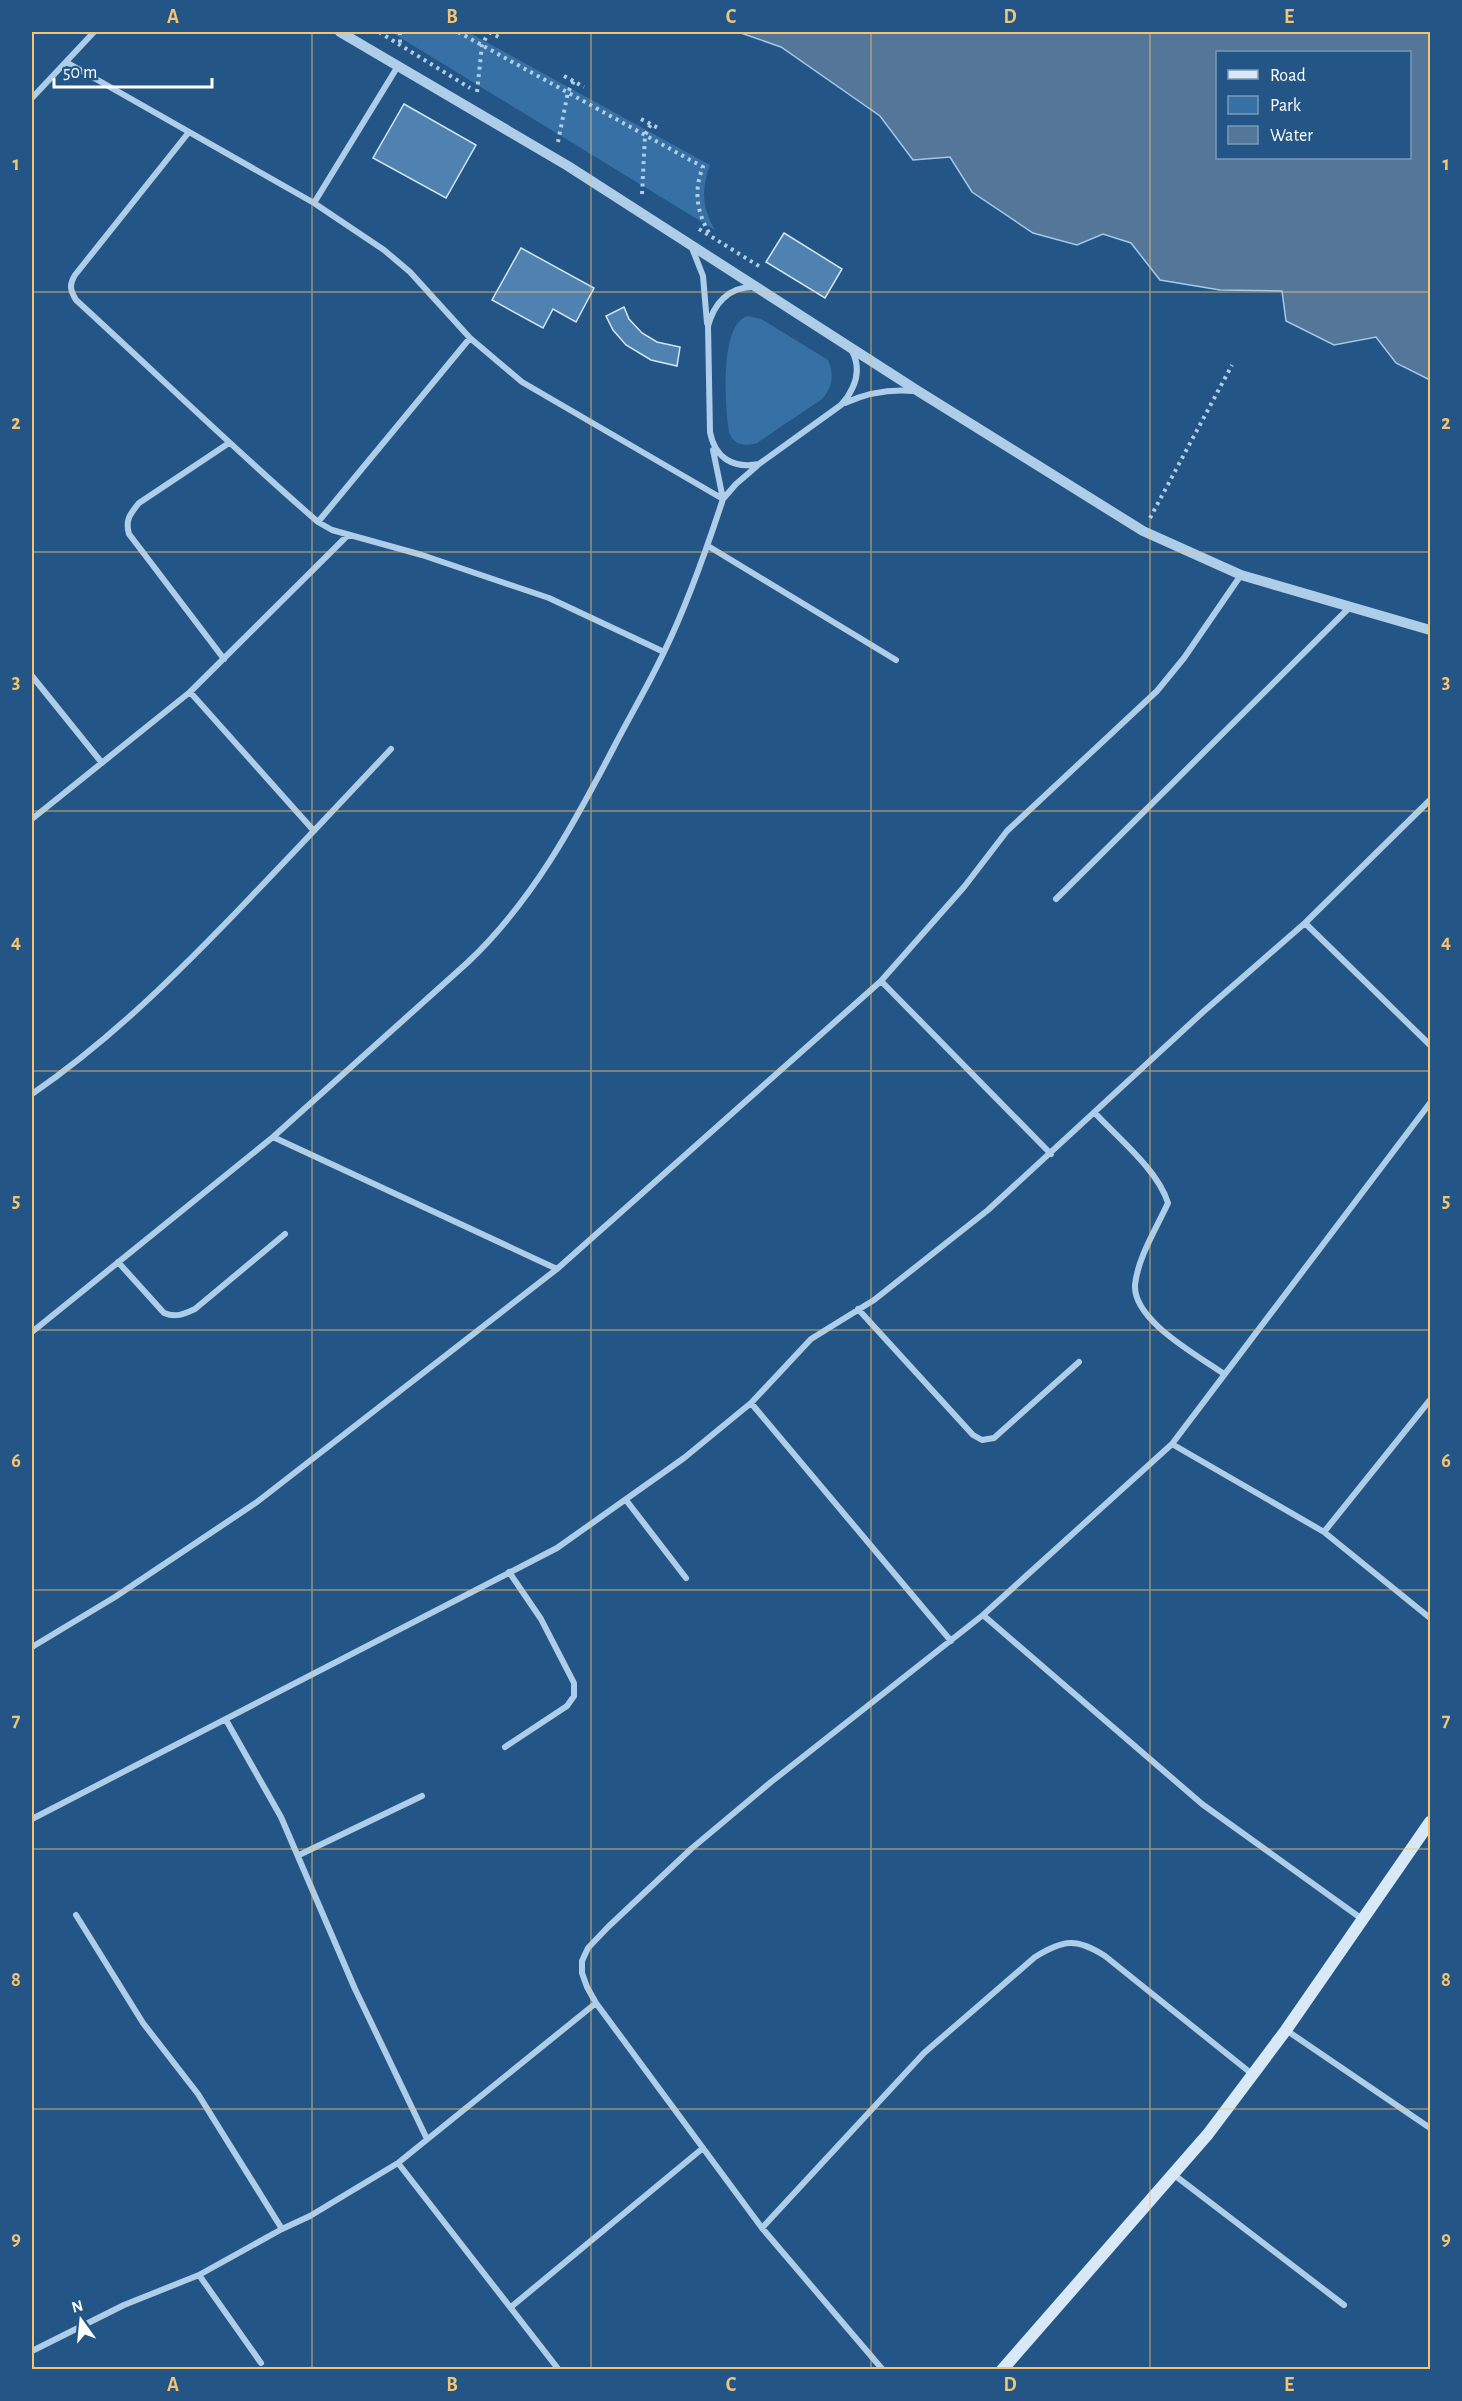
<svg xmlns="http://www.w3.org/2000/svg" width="1462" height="2401" viewBox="0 0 1462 2401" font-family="'Alegreya Sans',sans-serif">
<rect width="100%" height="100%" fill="#235687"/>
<path fill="#3770a4" d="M 391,32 L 468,32 L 710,165 C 701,189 702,208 715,230 Z
M 748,316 L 761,319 L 828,360 C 834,375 833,387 822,399 L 757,443 C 745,447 733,445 729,432 C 725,408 719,323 748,316 Z"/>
<path fill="#537699" stroke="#a2c9ea" stroke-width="1.5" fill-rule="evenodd" d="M 738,32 L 1430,32 L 1430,380 L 1396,363 L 1376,337 L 1334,345 L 1286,321 L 1282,291 L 1220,290 L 1160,280 L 1131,243 L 1103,234 L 1077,245 L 1033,233 L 972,192 L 950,157 L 913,160 L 880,116 L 781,47 ZM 1218,52 L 1410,52 L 1410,158 L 1218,158 Z"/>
<path fill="#5082b1" stroke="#d2e6f7" stroke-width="1.5" d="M 404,104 L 476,145 L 446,198 L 373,158 Z
M 784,233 L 842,269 L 825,298 L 766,262 Z
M 521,248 L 594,288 L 576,322 L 553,309 L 543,328 L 492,300 Z
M 624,307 L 629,319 L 642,333 L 657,342 L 680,347 L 677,366 L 651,360 L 626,345 L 613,330 L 606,316 Z"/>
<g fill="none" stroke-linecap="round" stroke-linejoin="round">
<path stroke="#aecde9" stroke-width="4" stroke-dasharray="3 4.5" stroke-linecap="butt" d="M 379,32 L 470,88
M 400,32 L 400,46
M 458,32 L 703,167 C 693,191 697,214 711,236
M 489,32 L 499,37
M 564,76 L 584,87
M 477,92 L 482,45 L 489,32
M 641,119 L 660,129
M 558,142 L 568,92 L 574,81
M 642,194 L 645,135 L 651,124
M 699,229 L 762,268
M 1150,518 L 1232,365"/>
<path stroke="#aecde9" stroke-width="6" d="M 32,98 L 94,32
M 189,132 L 75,275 C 69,285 70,290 76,300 C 157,374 235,450 318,522 L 332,530 L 422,555 L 549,598 L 664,652
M 314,203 L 398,66
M 692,248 L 703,276 L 707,323
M 753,287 C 728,287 714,304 708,326 L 710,432 C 715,458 733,469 759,464 L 841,405 C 855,389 862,370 852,351
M 845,403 C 867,393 888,389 913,391
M 713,450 L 723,499 L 736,484 L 757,466
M 318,522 L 470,338
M 708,546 L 896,660
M 224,659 L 129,534 C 125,520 130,514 139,503 L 229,443
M 32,676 L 102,763
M 190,692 L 314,831
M 32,819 L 190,692 L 348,535
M 1056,899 L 1350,607
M 1305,923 L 1430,1045
M 881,981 L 1051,1154
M 32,1094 C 112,1039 182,969 249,899 C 297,849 344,799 391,749
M 1095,1113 C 1118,1138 1158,1170 1168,1203 C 1156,1229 1138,1257 1135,1285 C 1133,1321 1199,1356 1224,1374
M 273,1137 L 557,1269
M 118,1262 L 164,1313 C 176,1318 184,1314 195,1309 L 285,1234
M 858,1309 L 973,1435 L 982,1440 L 994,1438 L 1079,1362
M 32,1332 L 273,1137 L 467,963 C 532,902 574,824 615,745 C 631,714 649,684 664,652 C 688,603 706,551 723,499 L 522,382 L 470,338 L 410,272 L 384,250 L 314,203 L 66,62
M 751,1403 L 951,1641
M 1172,1444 L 1324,1532 L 1430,1618
M 626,1500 L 686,1578
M 1324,1532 L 1430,1400
M 983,1615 L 1202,1804 L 1362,1919
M 32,1647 L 115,1597 L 257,1502 L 557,1269 L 881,981 L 964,887 L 1007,831 L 1157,691 L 1184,658 L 1241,575
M 226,1720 L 281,1817 L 355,1989 L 427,2139
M 505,1747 L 567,1706 L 574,1696 L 574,1683 L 541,1619 L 509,1572
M 32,1819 L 557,1548 L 684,1458 L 751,1403 L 811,1339 L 874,1300 L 988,1210 L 1203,1012 L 1305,923 L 1430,800
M 299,1855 L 422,1796
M 76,1915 L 143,2023 L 198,2094 L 282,2229
M 1286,2030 L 1430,2128
M 398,2163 L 559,2370
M 1173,2174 L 1344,2305
M 762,2228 L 924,2053 L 1035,1957 C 1064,1939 1077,1938 1105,1956 L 1252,2074
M 199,2275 L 261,2363
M 511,2307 L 703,2148
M 32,2351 L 124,2305 L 199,2275 L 282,2229 L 310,2216 L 398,2163 L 596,2003
M 32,2369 L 32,2370
M 883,2370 L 762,2228 L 596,2003 L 587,1987 L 582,1973 L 582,1961 L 588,1948 L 608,1927 L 691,1849 L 771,1782 L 983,1615 L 1172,1444 L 1430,1103"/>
<path stroke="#aecde9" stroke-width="10" d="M 340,32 L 568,166 L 918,391 L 1143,531 L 1241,575 L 1430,630"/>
<path stroke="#d8e8f7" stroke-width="12" d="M 1002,2370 L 1208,2134 L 1286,2030 L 1430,1822"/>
</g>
<path fill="none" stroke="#f4c470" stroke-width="1.5" stroke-opacity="0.55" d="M 312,32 L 312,2370M 591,32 L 591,2370M 871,32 L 871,2370M 1150,32 L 1150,2370M 32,292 L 1430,292M 32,552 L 1430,552M 32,811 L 1430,811M 32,1071 L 1430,1071M 32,1330 L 1430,1330M 32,1590 L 1430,1590M 32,1849 L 1430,1849M 32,2109 L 1430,2109"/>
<rect width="1462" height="2401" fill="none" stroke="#235687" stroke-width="66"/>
<rect x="1216" y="51" width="195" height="108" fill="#235687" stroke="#7b9ab7" stroke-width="1.5"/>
<rect x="1228" y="70" width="30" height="9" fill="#d8e8f7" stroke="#7b9ab7" stroke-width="1.5"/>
<text x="1270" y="81" font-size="18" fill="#ffffff">Road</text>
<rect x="1228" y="96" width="30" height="18" fill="#3770a4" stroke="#7b9ab7" stroke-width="1.5"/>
<text x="1270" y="111" font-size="18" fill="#ffffff">Park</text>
<rect x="1228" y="126" width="30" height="18" fill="#537699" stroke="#7b9ab7" stroke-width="1.5"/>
<text x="1270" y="141" font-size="18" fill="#ffffff">Water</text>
<g transform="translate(81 2320) rotate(345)" stroke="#235687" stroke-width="4.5" paint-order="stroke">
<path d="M0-4.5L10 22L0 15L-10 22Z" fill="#ffffff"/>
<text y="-9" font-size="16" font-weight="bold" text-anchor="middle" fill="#ffffff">N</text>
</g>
<path d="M54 78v9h158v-9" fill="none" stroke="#ffffff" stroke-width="3"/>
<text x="63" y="78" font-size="18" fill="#ffffff" stroke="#235687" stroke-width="4.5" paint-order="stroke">50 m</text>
<rect x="33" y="33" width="1396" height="2335" fill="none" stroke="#f4c470" stroke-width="2"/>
<g font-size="20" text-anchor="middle" font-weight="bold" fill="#f4c470">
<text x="173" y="23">A</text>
<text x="452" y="23">B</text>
<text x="731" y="23">C</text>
<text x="1010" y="23">D</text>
<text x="1289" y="23">E</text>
<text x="16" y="170">1</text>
<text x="1446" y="170">1</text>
<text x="16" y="429">2</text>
<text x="1446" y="429">2</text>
<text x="16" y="688">3</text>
<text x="1446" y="688">3</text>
<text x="16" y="948">4</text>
<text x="1446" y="948">4</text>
<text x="16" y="1207">5</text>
<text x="1446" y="1207">5</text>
<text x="16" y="1467">6</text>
<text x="1446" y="1467">6</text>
<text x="16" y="1726">7</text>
<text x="1446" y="1726">7</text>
<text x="16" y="1986">8</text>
<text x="1446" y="1986">8</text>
<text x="16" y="2245">9</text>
<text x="1446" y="2245">9</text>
<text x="173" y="2391">A</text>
<text x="452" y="2391">B</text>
<text x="731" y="2391">C</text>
<text x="1010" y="2391">D</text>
<text x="1289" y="2391">E</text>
</g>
</svg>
